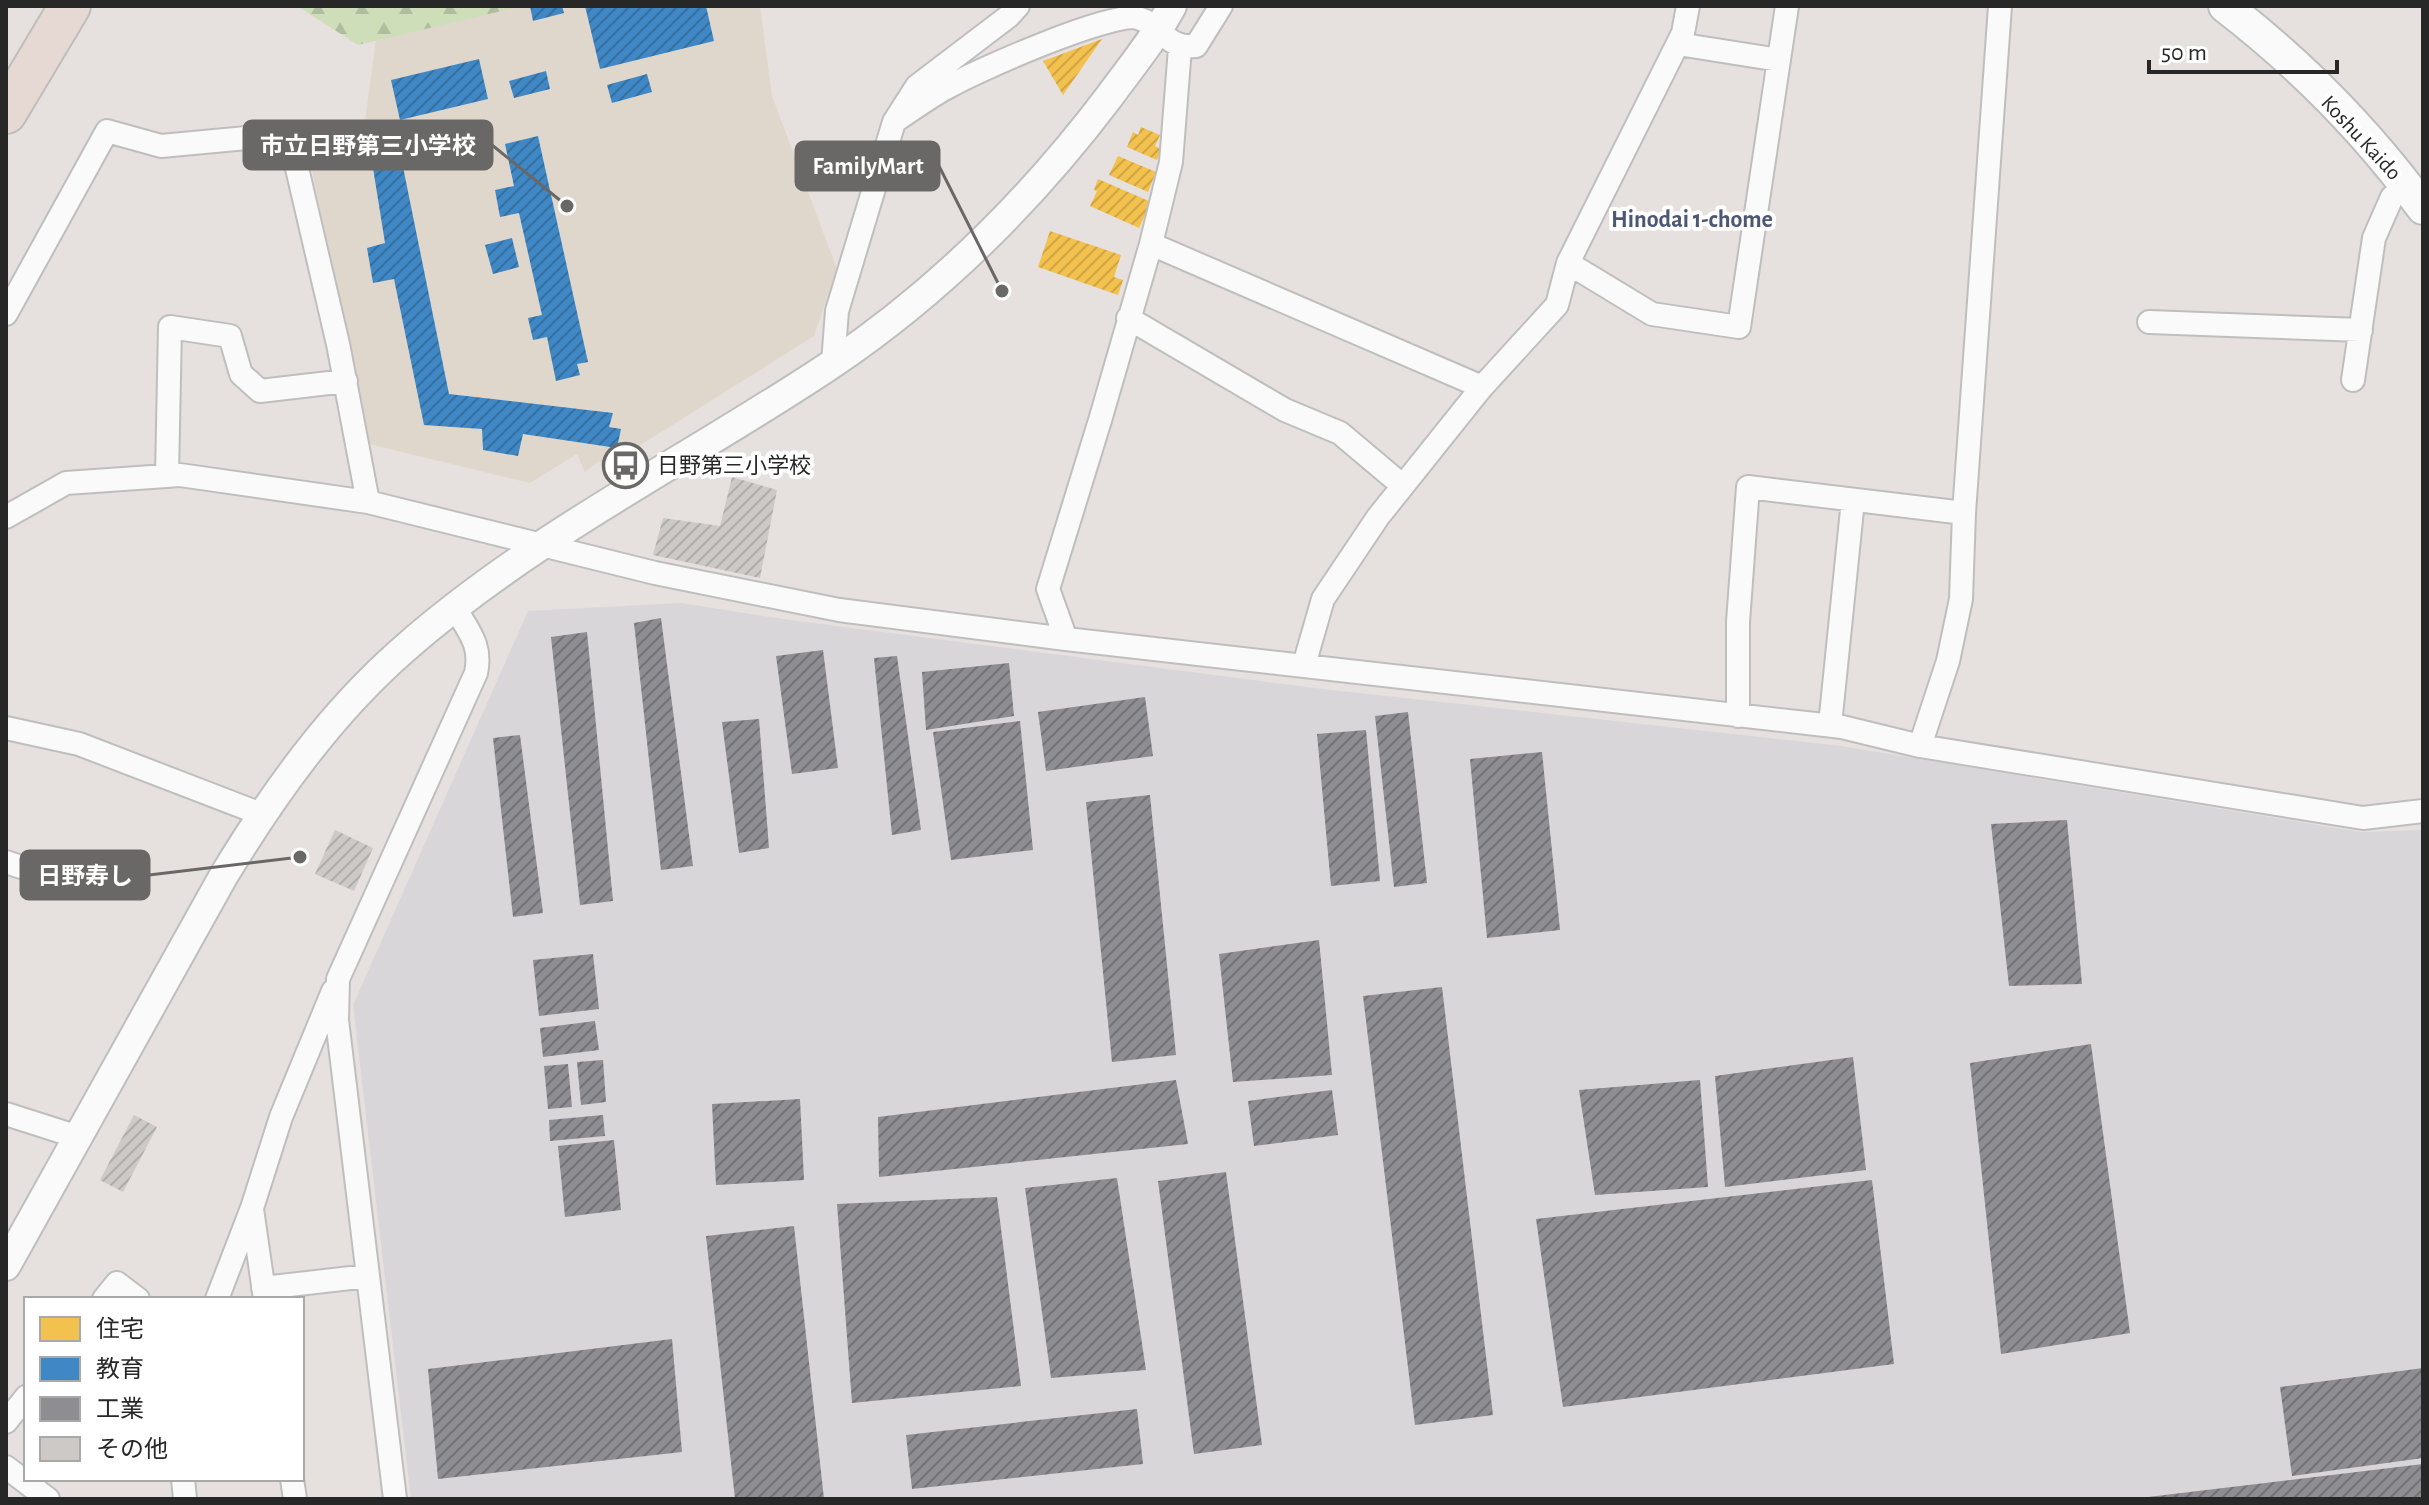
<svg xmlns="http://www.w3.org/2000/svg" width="2429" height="1505" viewBox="0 0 2429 1505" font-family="'Alegreya Sans','Noto Sans JP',sans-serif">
<defs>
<pattern id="forest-firs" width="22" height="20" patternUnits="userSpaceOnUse" patternTransform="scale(2)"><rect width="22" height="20" fill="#cddeb9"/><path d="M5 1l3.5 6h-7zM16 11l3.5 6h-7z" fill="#b0be9f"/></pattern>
<pattern id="homes-hatch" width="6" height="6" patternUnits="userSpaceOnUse" patternTransform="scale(2)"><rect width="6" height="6" fill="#f2c14e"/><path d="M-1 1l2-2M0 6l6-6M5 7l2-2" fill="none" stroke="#d0a644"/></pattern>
<pattern id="schools-hatch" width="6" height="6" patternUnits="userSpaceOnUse" patternTransform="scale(2)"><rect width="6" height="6" fill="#3f88c5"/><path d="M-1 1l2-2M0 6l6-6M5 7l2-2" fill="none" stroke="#356fa0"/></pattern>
<pattern id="industry-hatch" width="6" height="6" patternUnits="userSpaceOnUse" patternTransform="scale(2)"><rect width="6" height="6" fill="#8d8d92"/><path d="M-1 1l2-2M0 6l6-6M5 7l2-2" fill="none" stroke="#737377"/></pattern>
<pattern id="building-hatch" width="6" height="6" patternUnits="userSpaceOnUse" patternTransform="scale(2)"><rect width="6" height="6" fill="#ccc9c7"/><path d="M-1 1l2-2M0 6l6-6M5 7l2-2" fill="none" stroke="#afadab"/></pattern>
</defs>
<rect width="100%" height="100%" fill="#e6e1de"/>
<path fill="#d9d6d9" d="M 681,603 L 790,620 L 1323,689 L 1841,746 L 2360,832 L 2423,830 L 2423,1499 L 411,1499 L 353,1005 L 528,611 Z"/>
<path fill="#e0d7cc" d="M 482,6 L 760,6 L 772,96 L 837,269 L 814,336 L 604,468 L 599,461 L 585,472 L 577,454 L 530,483 L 369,444 L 306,141 L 362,143 L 377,32 Z"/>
<path fill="url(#forest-firs)" d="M 297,6 L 523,6 L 358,45 Z"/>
<path fill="url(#homes-hatch)" d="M 1102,39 L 1063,95 L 1043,61 Z
M 1141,127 L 1160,135 L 1155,146 L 1161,149 L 1157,160 L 1127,147 L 1133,132 L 1138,135 Z
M 1118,156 L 1156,172 L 1148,192 L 1109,175 Z
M 1098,179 L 1151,202 L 1139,228 L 1090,206 L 1097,191 L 1094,190 Z
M 1050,231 L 1121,255 L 1114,277 L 1123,280 L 1118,295 L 1038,267 Z"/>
<path fill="url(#schools-hatch)" d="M 530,6 L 562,6 L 564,13 L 533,21 Z
M 585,6 L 706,6 L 714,41 L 600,69 Z
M 479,59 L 488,99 L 400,120 L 391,80 Z
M 546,71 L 550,89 L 514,98 L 509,81 Z
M 647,74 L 652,92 L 612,103 L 607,85 Z
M 538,136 L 588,362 L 577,364 L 580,375 L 556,381 L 547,337 L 533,340 L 528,318 L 542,315 L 519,213 L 500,217 L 495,190 L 514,186 L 505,144 Z
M 402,162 L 449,394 L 613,413 L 609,427 L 621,429 L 617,448 L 523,434 L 518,456 L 483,450 L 482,429 L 424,425 L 394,279 L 373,283 L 367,248 L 385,243 L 373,168 Z
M 512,238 L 519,267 L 493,274 L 485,245 Z"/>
<path fill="url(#industry-hatch)" d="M 661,618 L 693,866 L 661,870 L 634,623 Z
M 587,632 L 613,901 L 580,905 L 551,637 Z
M 823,650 L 838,768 L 792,774 L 776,656 Z
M 897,656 L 921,830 L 892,835 L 874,658 Z
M 1009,663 L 1014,716 L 926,730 L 922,672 Z
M 1145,697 L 1153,756 L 1046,771 L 1038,712 Z
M 1408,712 L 1427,883 L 1394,887 L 1375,716 Z
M 759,719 L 769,848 L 739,853 L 722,722 Z
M 1020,721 L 1033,850 L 951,860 L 933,732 Z
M 1366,730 L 1380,881 L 1331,886 L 1317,734 Z
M 520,735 L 543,913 L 513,917 L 493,738 Z
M 1542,752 L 1560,930 L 1487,938 L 1470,759 Z
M 1150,795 L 1176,1055 L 1112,1062 L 1086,802 Z
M 2067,820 L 2082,984 L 2009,986 L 1991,824 Z
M 1319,940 L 1332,1075 L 1233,1082 L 1219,954 Z
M 593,954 L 599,1009 L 539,1016 L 533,960 Z
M 1442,987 L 1493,1415 L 1415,1425 L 1363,996 Z
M 595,1021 L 599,1050 L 543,1057 L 540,1028 Z
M 2091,1044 L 2130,1333 L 2001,1354 L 1970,1063 Z
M 1853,1057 L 1866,1170 L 1725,1187 L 1715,1076 Z
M 603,1060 L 606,1102 L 581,1105 L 577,1062 Z
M 568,1064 L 572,1107 L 548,1109 L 544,1066 Z
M 1176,1080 L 1188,1144 L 879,1177 L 878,1117 Z
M 1700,1080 L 1708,1187 L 1595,1195 L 1579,1090 Z
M 1332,1090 L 1338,1135 L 1254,1146 L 1248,1101 Z
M 800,1099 L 804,1180 L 716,1185 L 712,1104 Z
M 603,1115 L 605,1136 L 550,1141 L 549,1120 Z
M 614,1140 L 621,1210 L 565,1217 L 558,1146 Z
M 1226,1172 L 1262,1445 L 1194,1454 L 1158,1181 Z
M 1117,1178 L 1146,1370 L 1051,1378 L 1025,1188 Z
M 1872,1180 L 1894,1364 L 1563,1407 L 1536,1219 Z
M 997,1197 L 1021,1386 L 852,1403 L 837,1204 Z
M 794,1226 L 824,1499 L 735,1499 L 706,1236 Z
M 672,1339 L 682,1452 L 438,1479 L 428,1369 Z
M 2423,1368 L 2423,1458 L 2292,1476 L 2280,1387 Z
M 1137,1409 L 1143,1464 L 912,1489 L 906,1435 Z
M 2423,1464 L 2423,1499 L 2148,1499 L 2148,1497 Z"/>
<path fill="url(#building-hatch)" d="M 732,477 L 777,490 L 760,578 L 653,555 L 663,518 L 720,526 Z
M 335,830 L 373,848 L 354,891 L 315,874 Z
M 134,1115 L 157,1127 L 123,1192 L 100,1180 Z"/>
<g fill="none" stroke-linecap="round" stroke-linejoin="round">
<defs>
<path id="minor" d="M 1678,44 L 1779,60
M 898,119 C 915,108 932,95 950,86 C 978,70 1112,11 1138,18 C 1164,26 1165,49 1196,46 L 1221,6
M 1151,244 L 1482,387
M 1568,263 L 1652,314 L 1739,327 L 1787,6
M 6,314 L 107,131 L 161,146 L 289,134 L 338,344 L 368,502
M 1128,318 L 1285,410 L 1340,433 L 1403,486
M 2149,322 L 2361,330
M 833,363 L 837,311 L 894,122 L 917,86 L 1009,16 L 1018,6
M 2353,380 L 2374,238 L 2392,197 L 2407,186
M 167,476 L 170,327 L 230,336 L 241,374 L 260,391 L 346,381
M 6,517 L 66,483 L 180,475 L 368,502 L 655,573 L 839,610 L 1066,639 L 1842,727 L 1920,746 L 2363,818 L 2423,811
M 1066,639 L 1048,589 L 1101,417 L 1151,244 L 1171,162 L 1180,48
M 1304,665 L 1323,599 L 1378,517 L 1482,387 L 1557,305 L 1568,263 L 1683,33 L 1688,6
M 1738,716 L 1738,622 L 1748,487 L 1964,513
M 1830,725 L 1853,500
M 6,728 L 79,744 L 261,814
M 1920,746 L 1948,661 L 1961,599 L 1964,513 L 2000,6
M 6,862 L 21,867
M 6,1114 L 78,1137
M 252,1209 L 265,1299
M 263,1288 L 368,1276
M 104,1299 L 117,1283 L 138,1299
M 217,1299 L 252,1208 L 281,1117 L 333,991
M 6,1422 L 26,1397
M 6,1467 L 48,1499
M 183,1479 L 185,1499
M 292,1479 L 295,1499
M 395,1499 L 337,1020 L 338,979 L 476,673 C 482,645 469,632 455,608"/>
<path id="tertiary" d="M 6,1266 L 224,875 C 274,793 330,714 403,650 C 533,535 689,460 832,364 C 940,291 1031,200 1109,97 C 1131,67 1154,39 1172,6"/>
<path id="secondary" d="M 2225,6 C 2299,63 2368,133 2423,208"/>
<path id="motorway" d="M 6,113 L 70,6"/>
</defs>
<use href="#minor" stroke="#bfbebf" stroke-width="26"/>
<use href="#tertiary" stroke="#bfbebf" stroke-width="32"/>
<use href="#secondary" stroke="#bfbebf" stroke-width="36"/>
<use href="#motorway" stroke="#bfbdbc" stroke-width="44"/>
<use href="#minor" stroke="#fbfafa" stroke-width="22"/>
<use href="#tertiary" stroke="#fbfafa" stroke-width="28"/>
<use href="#secondary" stroke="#fbfafa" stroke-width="32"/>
<use href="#motorway" stroke="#e6d9d4" stroke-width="40"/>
</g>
<defs>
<symbol id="bus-ring" viewBox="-11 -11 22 22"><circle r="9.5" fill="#fff" stroke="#6a6867" stroke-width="1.5"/><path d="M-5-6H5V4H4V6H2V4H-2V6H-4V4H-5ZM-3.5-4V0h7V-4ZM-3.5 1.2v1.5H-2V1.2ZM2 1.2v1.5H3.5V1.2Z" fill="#6a6867"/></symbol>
</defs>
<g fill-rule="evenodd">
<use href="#bus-ring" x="600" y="440" width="51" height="51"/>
</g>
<g text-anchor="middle" stroke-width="8" stroke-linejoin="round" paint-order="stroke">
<g font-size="22" fill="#272727" stroke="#fff">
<text transform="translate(2362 137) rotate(47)" y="8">Koshu Kaido</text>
</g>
<g font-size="22" fill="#272727" stroke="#fff" text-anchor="start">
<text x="657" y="473">日野第三小学校</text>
</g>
<g font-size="24" font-weight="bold" fill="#4c5873" stroke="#fff">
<text x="1692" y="227">Hinodai 1-chome</text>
</g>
</g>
<path fill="none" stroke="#6a6867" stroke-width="3" d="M567 206L492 145M1002 291L939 166M300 857L149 875"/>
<g fill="#6a6867" stroke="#fff" stroke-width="3">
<circle cx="567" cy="206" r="8"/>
<circle cx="1002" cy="291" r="8"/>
<circle cx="300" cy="857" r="8"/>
</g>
<g fill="#6a6867" stroke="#6a6867" stroke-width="3">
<rect x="244" y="121" width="248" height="48" rx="8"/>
<rect x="796" y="142" width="143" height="48" rx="8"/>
<rect x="21" y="851" width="128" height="48" rx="8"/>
</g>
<g font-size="24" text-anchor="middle" font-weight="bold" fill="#fff">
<text x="368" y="154">市立日野第三小学校</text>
<text x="868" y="174">FamilyMart</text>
<text x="85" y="884">日野寿し</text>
</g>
<rect width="2429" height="1505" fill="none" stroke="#272727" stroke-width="16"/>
<rect x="24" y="1297" width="280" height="184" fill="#ffffff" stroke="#a9a9a9" stroke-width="2"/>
<rect x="40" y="1317" width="40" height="24" fill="#f2c14e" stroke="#a9a9a9" stroke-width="2"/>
<text x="96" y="1337" font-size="24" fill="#272727">住宅</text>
<rect x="40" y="1357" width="40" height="24" fill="#3f88c5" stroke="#a9a9a9" stroke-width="2"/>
<text x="96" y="1377" font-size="24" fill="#272727">教育</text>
<rect x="40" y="1397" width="40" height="24" fill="#8d8d92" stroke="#a9a9a9" stroke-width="2"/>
<text x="96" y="1417" font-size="24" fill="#272727">工業</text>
<rect x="40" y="1437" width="40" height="24" fill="#ccc9c7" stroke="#a9a9a9" stroke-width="2"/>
<text x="96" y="1457" font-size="24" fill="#272727">その他</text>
<path d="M2149 60v12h188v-12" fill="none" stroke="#272727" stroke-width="4"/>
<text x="2161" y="60" font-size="24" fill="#272727" stroke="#ffffff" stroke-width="6" paint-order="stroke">50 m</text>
</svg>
